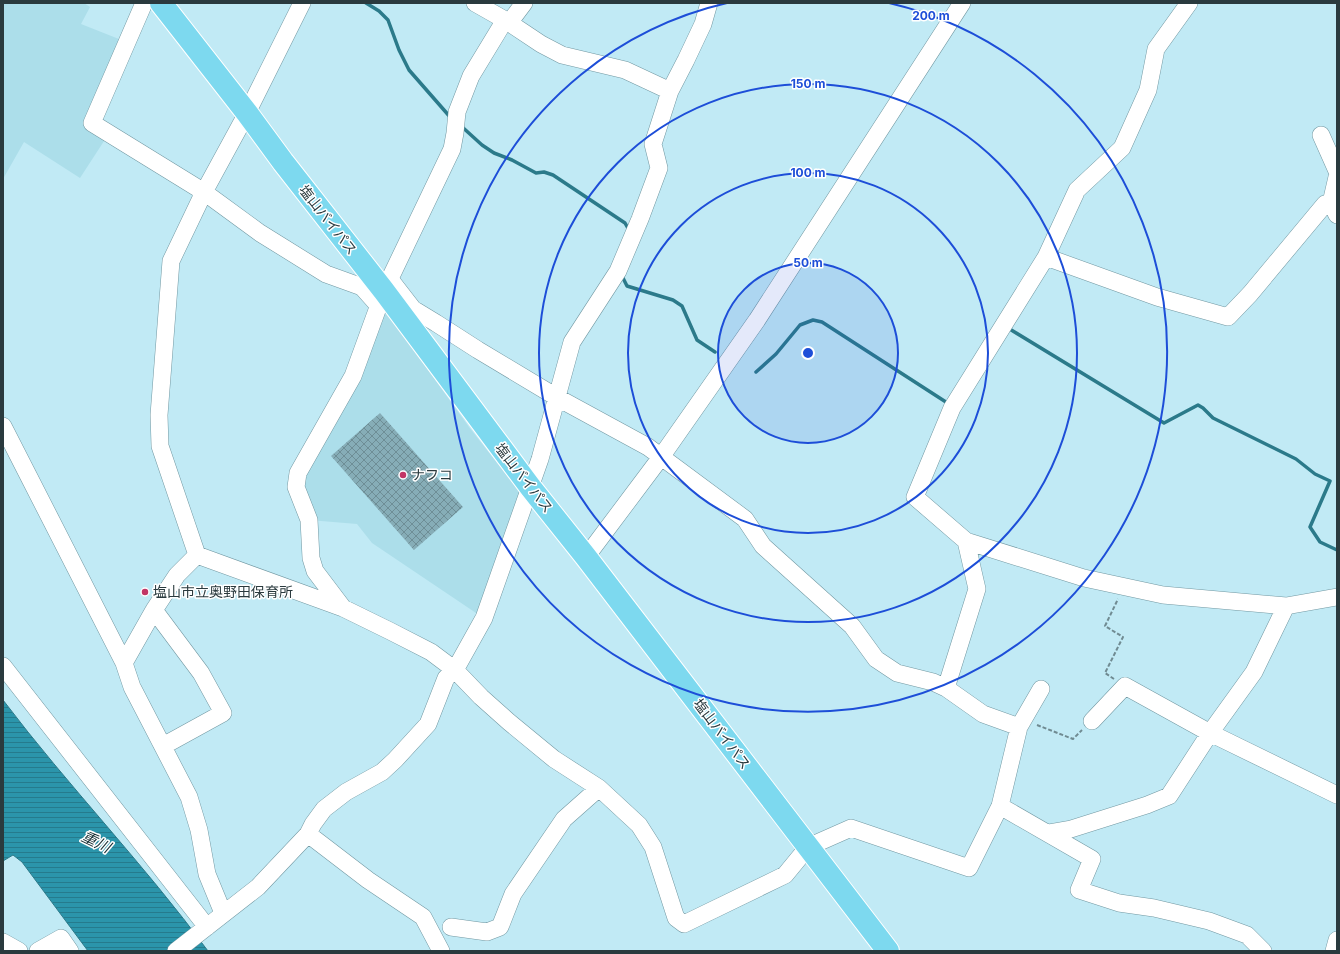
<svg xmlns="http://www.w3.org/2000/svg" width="1340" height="954" viewBox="0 0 1340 954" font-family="Inter,'Noto Sans JP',sans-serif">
<defs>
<pattern id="water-rules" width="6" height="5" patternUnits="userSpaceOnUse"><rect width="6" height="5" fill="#2b95ab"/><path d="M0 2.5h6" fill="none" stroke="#257b8d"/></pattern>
<pattern id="building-cross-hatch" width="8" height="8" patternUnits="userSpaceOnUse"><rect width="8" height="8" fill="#86adb7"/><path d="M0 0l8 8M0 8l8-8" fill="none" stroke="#6e8e96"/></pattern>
</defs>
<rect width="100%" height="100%" fill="#c1eaf5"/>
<path fill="#acdeea" d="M 3,3 L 84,3 L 90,7 L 81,24 L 124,41 L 88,125 L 106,138 L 80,178 L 24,142 L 3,179 Z
M 385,310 L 469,427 L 526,500 L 479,615 L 372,543 L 357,524 L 309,520 L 298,473 Z"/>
<path fill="url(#water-rules)" stroke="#2b7a8a" d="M 3,700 C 68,786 144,864 208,951 L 88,951 L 22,862 L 13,855 L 3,861 Z"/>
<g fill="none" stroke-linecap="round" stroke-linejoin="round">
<path stroke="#2b7a8a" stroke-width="3.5" d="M 366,3 L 379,11 L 388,20 L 399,50 L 409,70 L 451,118
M 460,125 L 482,145 L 494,153 L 512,160 L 536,173 L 544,172 L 553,175 L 625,223 L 629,230
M 623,278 L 627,286 L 673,300 L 682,306 L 697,340 L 715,352
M 1008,328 L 1164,423 L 1198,405 L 1203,408 L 1213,418 L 1296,459 L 1315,474 L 1330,481 L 1310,527 L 1320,542 L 1337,550
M 756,372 L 776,354 L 800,325 L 813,320 L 822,322 L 949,404"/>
</g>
<path fill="url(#building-cross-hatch)" d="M 380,413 L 463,507 L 414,550 L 331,456 Z"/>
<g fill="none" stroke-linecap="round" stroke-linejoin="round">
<defs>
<path id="minor" d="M 144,3 L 92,123 L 204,192 L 260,233 L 326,274 L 362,287 L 378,305
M 475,3 L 505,20 L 541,44 L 562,55 L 625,70 L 670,91
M 1189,3 L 1156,49 L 1148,90 L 1122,148 L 1077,190 L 1046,257 L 952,408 L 915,497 L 966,541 L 1084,578 L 1163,595 L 1286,606 L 1337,597
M 509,23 L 524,3
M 1321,135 L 1337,171
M 1331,203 L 1337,177
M 1046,257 L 1157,297 L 1228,317 L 1250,294 L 1325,204 L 1331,203 L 1337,215
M 389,278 L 413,309 L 436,323 L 478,350 L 558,398 L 648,447 L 745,519 L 763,546 L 852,626 L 876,659 L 897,673 L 933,682 L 946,688 L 983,714 L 1019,727
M 3,426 L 124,663 L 132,687 L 189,797 L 199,830 L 207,874 L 223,913
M 197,555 L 343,608 L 390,631 L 431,652 L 455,670 L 481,697 L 509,722 L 554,759 L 599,788 L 639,825 L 653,847 L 676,918 L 684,924 L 785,875 L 808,847 L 851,828 L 969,868 L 1000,806 L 1019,727 L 1041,689
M 197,555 L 160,446 L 159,415 L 171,261 L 204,192 L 247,113 L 302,3
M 586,557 L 661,457 L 757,320 L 962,3
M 343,608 L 315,571 L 311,558 L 309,520 L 296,487 L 298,473 L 353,376 L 384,291 L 452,149 L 455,133 L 457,112 L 471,76 L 505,20
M 154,610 L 201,673 L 223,713 L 163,746
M 124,663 L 154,610 L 177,575 L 197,555
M 3,666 L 207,927
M 946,688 L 977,589 L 966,541
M 1092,721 L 1125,686 L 1210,733 L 1337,795
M 1000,806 L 1092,859 L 1079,890 L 1119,903 L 1154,908 L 1209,921 L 1247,935 L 1263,951
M 1048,833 L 1071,829 L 1147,805 L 1169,796 L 1210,733 L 1254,672 L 1286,606
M 308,834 L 368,880 L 423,917 L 441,951
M 451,927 L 487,932 L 500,927 L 513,894 L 564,819 L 599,788
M 3,942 L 19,951
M 38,951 L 61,938 L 70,951
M 176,951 L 258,887 L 308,834 L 313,824 L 324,809 L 346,792 L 382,772 L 395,760 L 428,724 L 446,678 L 455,670 L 484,618 L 540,459 L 572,342 L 618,271 L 640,219 L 659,168 L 653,144 L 670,91 L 686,60 L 703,24 L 709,3
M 1334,951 L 1337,940"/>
<path id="highway" d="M 161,3 L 247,113 L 283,162 L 384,291 L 531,488 L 586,557 L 888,951"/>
</defs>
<use href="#minor" stroke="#7298a2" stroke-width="18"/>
<use href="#highway" stroke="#fff" stroke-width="24"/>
<path stroke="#708b92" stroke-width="2" stroke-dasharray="4 2" stroke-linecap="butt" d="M 1114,679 L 1105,673 L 1123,637 L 1105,626 L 1118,599
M 1037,725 L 1073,739 L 1082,730"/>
<use href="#minor" stroke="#fff" stroke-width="17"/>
<use href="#highway" stroke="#7dd9ef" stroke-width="22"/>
</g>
<circle cx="808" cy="353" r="90" fill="#1d4ed8" fill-opacity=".12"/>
<g fill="none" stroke="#1d4ed8" stroke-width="2">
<circle cx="808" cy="353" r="90"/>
<circle cx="808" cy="353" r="180"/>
<circle cx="808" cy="353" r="269"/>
<path d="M889 3A359 359 0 1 1 727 3"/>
</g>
<g fill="#c23565" stroke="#fff" stroke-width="1.5">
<circle cx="403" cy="475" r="4"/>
<circle cx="145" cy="592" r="4"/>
</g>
<g text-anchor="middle" stroke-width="3" stroke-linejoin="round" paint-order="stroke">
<g font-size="14" fill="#2a3a3e" stroke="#fff">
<text transform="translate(328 220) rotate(52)" y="5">塩山バイパス</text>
<text transform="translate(524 478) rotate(52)" y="5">塩山バイパス</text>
<text transform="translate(722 734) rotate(53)" y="5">塩山バイパス</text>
</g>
<g font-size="14" fill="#2a3a3e" stroke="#fff" text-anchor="start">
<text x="411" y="480">ナフコ</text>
<text x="153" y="597">塩山市立奥野田保育所</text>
</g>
<g font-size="15" font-style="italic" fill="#172e33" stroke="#fff">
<text transform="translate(96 842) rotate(26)" y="5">重川</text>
</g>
</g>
<circle cx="808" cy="353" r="6" fill="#1d4ed8" stroke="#fff" stroke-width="2"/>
<g font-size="12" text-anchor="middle" font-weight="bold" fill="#1d4ed8" stroke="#fff" stroke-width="3" stroke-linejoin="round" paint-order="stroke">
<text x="931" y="20">200 m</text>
<text x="808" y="88">150 m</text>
<text x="808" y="177">100 m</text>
<text x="808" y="267">50 m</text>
</g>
<rect width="1340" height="954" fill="none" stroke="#2a3a3e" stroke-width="8"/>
</svg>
